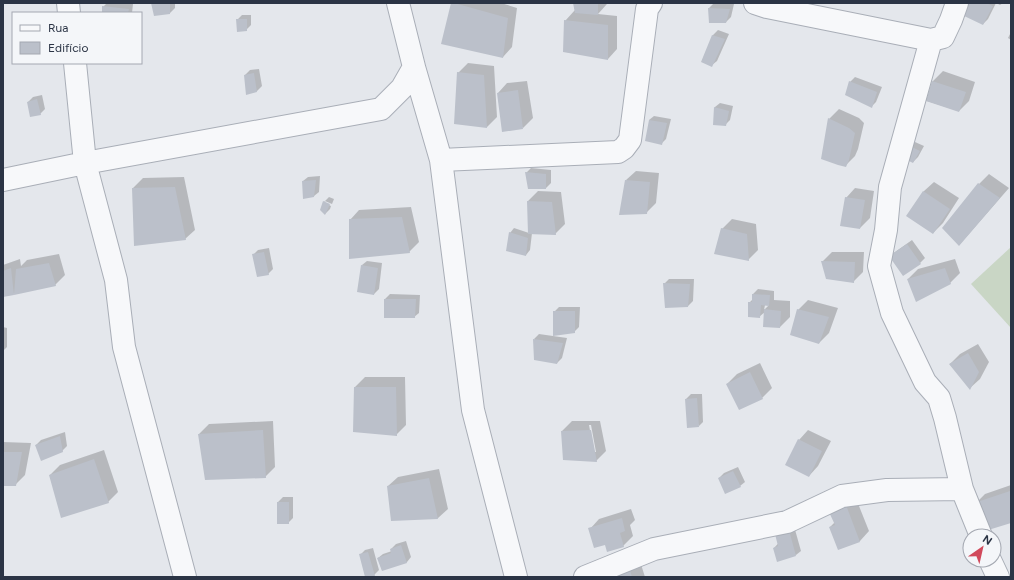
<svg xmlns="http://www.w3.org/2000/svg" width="1014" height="580" viewBox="0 0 1014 580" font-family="Figtree,sans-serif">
<rect width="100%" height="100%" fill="#e4e7ec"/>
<path fill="#c9d6c5" d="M 1011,247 L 1011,328 L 971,284 Z"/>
<path fill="#0003" fill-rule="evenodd" d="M 107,3 L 133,4 L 132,13 L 103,13 L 103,7 Z
M 153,3 L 175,3 L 175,8 L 170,13 Z
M 452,3 L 501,3 L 517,8 L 512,47 L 503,57 Z
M 574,3 L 607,3 L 607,4 L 598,14 L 617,16 L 617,49 L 608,59 L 565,21 L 575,10 Z
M 714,3 L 734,4 L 731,17 L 726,22 L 709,8 Z
M 966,3 L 1003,3 L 1000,5 L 996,3 L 988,19 L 983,24 Z
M 242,15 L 251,15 L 251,25 L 246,30 L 237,20 Z
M 718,30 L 729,34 L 717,61 L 712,65 L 702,61 L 713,35 Z
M 1011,32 L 1011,40 L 1008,38 Z
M 468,63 L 494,66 L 497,117 L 487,127 L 455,123 L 458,73 Z
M 259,69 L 262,86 L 257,91 L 247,94 L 245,75 L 250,70 Z
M 943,71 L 975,82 L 969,101 L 959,111 L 927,101 L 933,81 Z
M 855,77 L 882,87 L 876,102 L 871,107 L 850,82 Z
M 527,81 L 533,118 L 523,128 L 498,93 L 507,83 Z
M 42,95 L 45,109 L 40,114 L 28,102 L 33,97 Z
M 720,103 L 733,106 L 730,120 L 725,125 L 714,124 L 715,107 Z
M 839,109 L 859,118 L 864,123 L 858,149 L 855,156 L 846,165 L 829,119 Z
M 654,116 L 671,119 L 666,139 L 661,144 L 649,120 Z
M 915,142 L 924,146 L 918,157 L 913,162 L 910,146 Z
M 531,168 L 551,170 L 551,183 L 546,188 L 526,173 Z
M 636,171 L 659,173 L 656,203 L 646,213 L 626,180 Z
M 989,174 L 1009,188 L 968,235 L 959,245 L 979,184 Z
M 320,176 L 319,192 L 314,196 L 303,181 L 308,177 Z
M 184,177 L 195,230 L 185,239 L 133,188 L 143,178 Z
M 934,182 L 959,198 L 943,223 L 933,233 L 908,216 L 924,191 Z
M 855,188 L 874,191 L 870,218 L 860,228 L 846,198 Z
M 538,191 L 561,192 L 565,224 L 555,234 L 532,233 L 530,250 L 526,255 L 510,233 L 514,228 L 529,233 L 528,201 Z
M 329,197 L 334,199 L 332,204 L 325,201 L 325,203 L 331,206 L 330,209 L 325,214 L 324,202 Z
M 411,207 L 419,242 L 409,252 L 350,220 L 359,210 Z
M 732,219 L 756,224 L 758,250 L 748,260 L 722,229 Z
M 912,240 L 925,258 L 920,263 L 890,256 L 895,252 Z
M 269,248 L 273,269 L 268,274 L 253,255 L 258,250 Z
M 832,252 L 864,252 L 863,272 L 853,282 L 822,262 Z
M 59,254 L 65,275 L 55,285 L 3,296 L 3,265 L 20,259 L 21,266 L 27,260 Z
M 955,259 L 960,273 L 950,283 L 908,279 L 918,269 Z
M 367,261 L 382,263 L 379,289 L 374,294 L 362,265 Z
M 669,279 L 694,279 L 693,301 L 688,306 L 664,284 Z
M 758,289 L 774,291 L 774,300 L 790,301 L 790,317 L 780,327 L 765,312 L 759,317 L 749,303 L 753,299 L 753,294 ZM 765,305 L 769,305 L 764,310 Z
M 390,294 L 420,295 L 419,313 L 414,317 L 385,299 Z
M 808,300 L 838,308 L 829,333 L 819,343 L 798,310 Z
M 559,307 L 580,307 L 579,327 L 574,332 L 554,312 Z
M 3,327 L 7,328 L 7,347 L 3,351 Z
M 539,334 L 567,338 L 562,358 L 557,363 L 534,339 Z
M 978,344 L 989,362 L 980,379 L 970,388 L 950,364 L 960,354 Z
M 760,363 L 772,388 L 762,398 L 727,384 L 737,374 Z
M 365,377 L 405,377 L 406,425 L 396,435 L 355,387 Z
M 691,394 L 702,394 L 703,422 L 699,426 L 686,399 Z
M 273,421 L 275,467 L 265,477 L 199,434 L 209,424 Z
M 572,421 L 600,421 L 606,451 L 596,461 L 564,459 L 562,431 ZM 589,425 L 591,425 L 596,452 L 594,452 Z
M 808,430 L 831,441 L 818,466 L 809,476 L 799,440 Z
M 65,432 L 67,446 L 62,451 L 36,445 L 41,440 Z
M 3,442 L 31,443 L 25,475 L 15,485 L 3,485 Z
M 104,450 L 118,492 L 108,502 L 50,475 L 60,465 Z
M 738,467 L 745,482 L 740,486 L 719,478 L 724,473 Z
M 439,469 L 448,509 L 438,518 L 392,520 L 388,486 L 398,477 Z
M 1011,485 L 1011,521 L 986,530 L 975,504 L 985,494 Z
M 855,496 L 869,531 L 860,541 L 839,549 L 830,527 L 835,522 L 831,512 Z
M 283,497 L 293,497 L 293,518 L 288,523 L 278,502 Z
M 631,509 L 635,520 L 630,525 L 633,536 L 623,546 L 606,544 L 590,529 L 599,519 Z
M 794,526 L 801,551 L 796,555 L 774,548 Z
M 406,541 L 411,557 L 407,562 L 382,570 L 378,558 L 383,554 L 392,551 L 391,549 L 396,544 Z
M 373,548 L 379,570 L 374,575 L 367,577 L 360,555 L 365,550 Z
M 639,558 L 645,577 L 610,577 Z"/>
<path fill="#bbc0ca" d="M 151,3 L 170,3 L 170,14 L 154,16 Z
M 451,3 L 454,3 L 508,18 L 503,58 L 441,44 Z
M 573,3 L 598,3 L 598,15 L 575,13 Z
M 965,3 L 986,3 L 993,6 L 983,25 L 960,14 Z
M 102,6 L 129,9 L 128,13 L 102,13 Z
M 708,8 L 730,9 L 726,23 L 709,23 Z
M 236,19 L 247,19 L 247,31 L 237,32 Z
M 564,20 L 608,25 L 608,60 L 563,52 Z
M 712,35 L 725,39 L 712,67 L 701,62 Z
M 457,72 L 484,75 L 487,128 L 454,124 Z
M 254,73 L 257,92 L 246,95 L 244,75 Z
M 849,81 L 877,92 L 872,108 L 845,95 Z
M 932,81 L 966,92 L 959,112 L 926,101 Z
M 518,90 L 523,129 L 502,132 L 497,93 Z
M 37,99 L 41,115 L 30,117 L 27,102 Z
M 714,107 L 729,111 L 726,126 L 713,125 Z
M 828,118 L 849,128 L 855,133 L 849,160 L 846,167 L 838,165 L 821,159 Z
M 649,120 L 667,123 L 662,145 L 645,141 Z
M 910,146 L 920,151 L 913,163 L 903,158 Z
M 525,172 L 546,174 L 546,189 L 528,189 Z
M 316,180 L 314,197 L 303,199 L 302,181 Z
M 625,180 L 650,182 L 647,214 L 619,215 Z
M 978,183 L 1000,198 L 959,246 L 942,228 Z
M 175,187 L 186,240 L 134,246 L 132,188 Z
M 923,191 L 950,209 L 933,234 L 906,216 Z
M 845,197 L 865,200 L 860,229 L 840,226 Z
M 323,201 L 330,204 L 325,215 L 320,210 Z
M 527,201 L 552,202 L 556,235 L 528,234 Z
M 402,217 L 410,253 L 349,259 L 349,219 Z
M 721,228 L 747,234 L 749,261 L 714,254 Z
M 509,232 L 528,238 L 526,256 L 506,251 Z
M 907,244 L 921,264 L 903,276 L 889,256 Z
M 264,252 L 269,275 L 257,277 L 252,254 Z
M 821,261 L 855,262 L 854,283 L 826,279 Z
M 49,263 L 56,286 L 14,295 L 16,269 Z
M 361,265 L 378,268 L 374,295 L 357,292 Z
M 11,268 L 14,295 L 3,297 L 3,271 Z
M 945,268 L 951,284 L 916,302 L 907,279 Z
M 663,283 L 690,284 L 688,307 L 665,308 Z
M 752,294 L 770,295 L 769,306 L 761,305 L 760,318 L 748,317 L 748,302 L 752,302 Z
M 384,299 L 416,299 L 415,318 L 384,318 Z
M 764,309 L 781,311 L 780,328 L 763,327 Z
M 797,309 L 829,317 L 819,344 L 790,335 Z
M 553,311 L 575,311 L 575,333 L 553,336 Z
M 533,339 L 563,343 L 557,364 L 534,360 Z
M 968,353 L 979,372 L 970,390 L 949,364 Z
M 750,372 L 763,399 L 739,410 L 726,384 Z
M 354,387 L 396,387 L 397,436 L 353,432 Z
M 697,398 L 699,427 L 687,428 L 685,399 Z
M 263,430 L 266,478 L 205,480 L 198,434 Z
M 591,430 L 597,462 L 563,460 L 561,431 Z
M 60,436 L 63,452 L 41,461 L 35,445 Z
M 798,439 L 822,451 L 809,477 L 785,465 Z
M 3,452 L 22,452 L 16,486 L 3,486 Z
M 94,459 L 109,503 L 61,518 L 49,475 Z
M 733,471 L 741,487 L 725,494 L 718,478 Z
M 429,478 L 438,519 L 391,521 L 387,486 Z
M 1010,491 L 1011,523 L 985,531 L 974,503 Z
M 277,502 L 289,502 L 289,524 L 277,524 Z
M 846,505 L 860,542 L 838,550 L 829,527 L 835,525 L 829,512 Z
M 622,518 L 625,531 L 620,533 L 624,547 L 607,552 L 605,545 L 594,548 L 588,528 Z
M 789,530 L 796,556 L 777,562 L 773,548 L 778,546 L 775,534 Z
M 401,545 L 407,563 L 382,571 L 377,558 L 391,553 L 390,549 Z
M 368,552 L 375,576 L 371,577 L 365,577 L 359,554 Z
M 629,567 L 632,577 L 609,577 Z"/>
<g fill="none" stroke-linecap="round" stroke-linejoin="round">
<defs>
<path id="minor" d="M 68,3 L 69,13
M 755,3 L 767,7 L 931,40 L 943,37 L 951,20 L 957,3
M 931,40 L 890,187 L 886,230 L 879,266 L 892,313 L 925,382 L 939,398 L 945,418 L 962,489 L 981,536
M 75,63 L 85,163 L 116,280 L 124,347 L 185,577
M 414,67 L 441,160 L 473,410 L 516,577
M 441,160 L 618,152 L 624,148 L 630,140 L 647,9 L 651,3
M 3,180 L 85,163 L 381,109 L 402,88 L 414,67 L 398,3
M 990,560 L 998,577
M 585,577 L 654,549 L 787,522 L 842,496 L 887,490 L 962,489"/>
</defs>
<use href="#minor" stroke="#a9aeb7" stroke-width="24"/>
<use href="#minor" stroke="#f7f8fa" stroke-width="22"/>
</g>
<rect width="1014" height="580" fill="none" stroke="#2b3445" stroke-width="8"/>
<rect x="12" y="12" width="130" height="52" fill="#f4f6f9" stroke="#a4a8b1"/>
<rect x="20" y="25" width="20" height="6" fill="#f7f8fa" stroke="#a4a8b1"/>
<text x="48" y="32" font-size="12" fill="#2b3445">Rua</text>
<rect x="20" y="42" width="20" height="12" fill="#bbc0ca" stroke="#a4a8b1"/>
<text x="48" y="52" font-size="12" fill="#2b3445">Edifício</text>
<g transform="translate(982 548) rotate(34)"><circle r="19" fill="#f4f6f9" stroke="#a4a8b1"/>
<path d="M0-3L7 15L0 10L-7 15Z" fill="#d1495b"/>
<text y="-6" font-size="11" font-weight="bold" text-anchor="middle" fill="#2b3445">N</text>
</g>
</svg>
